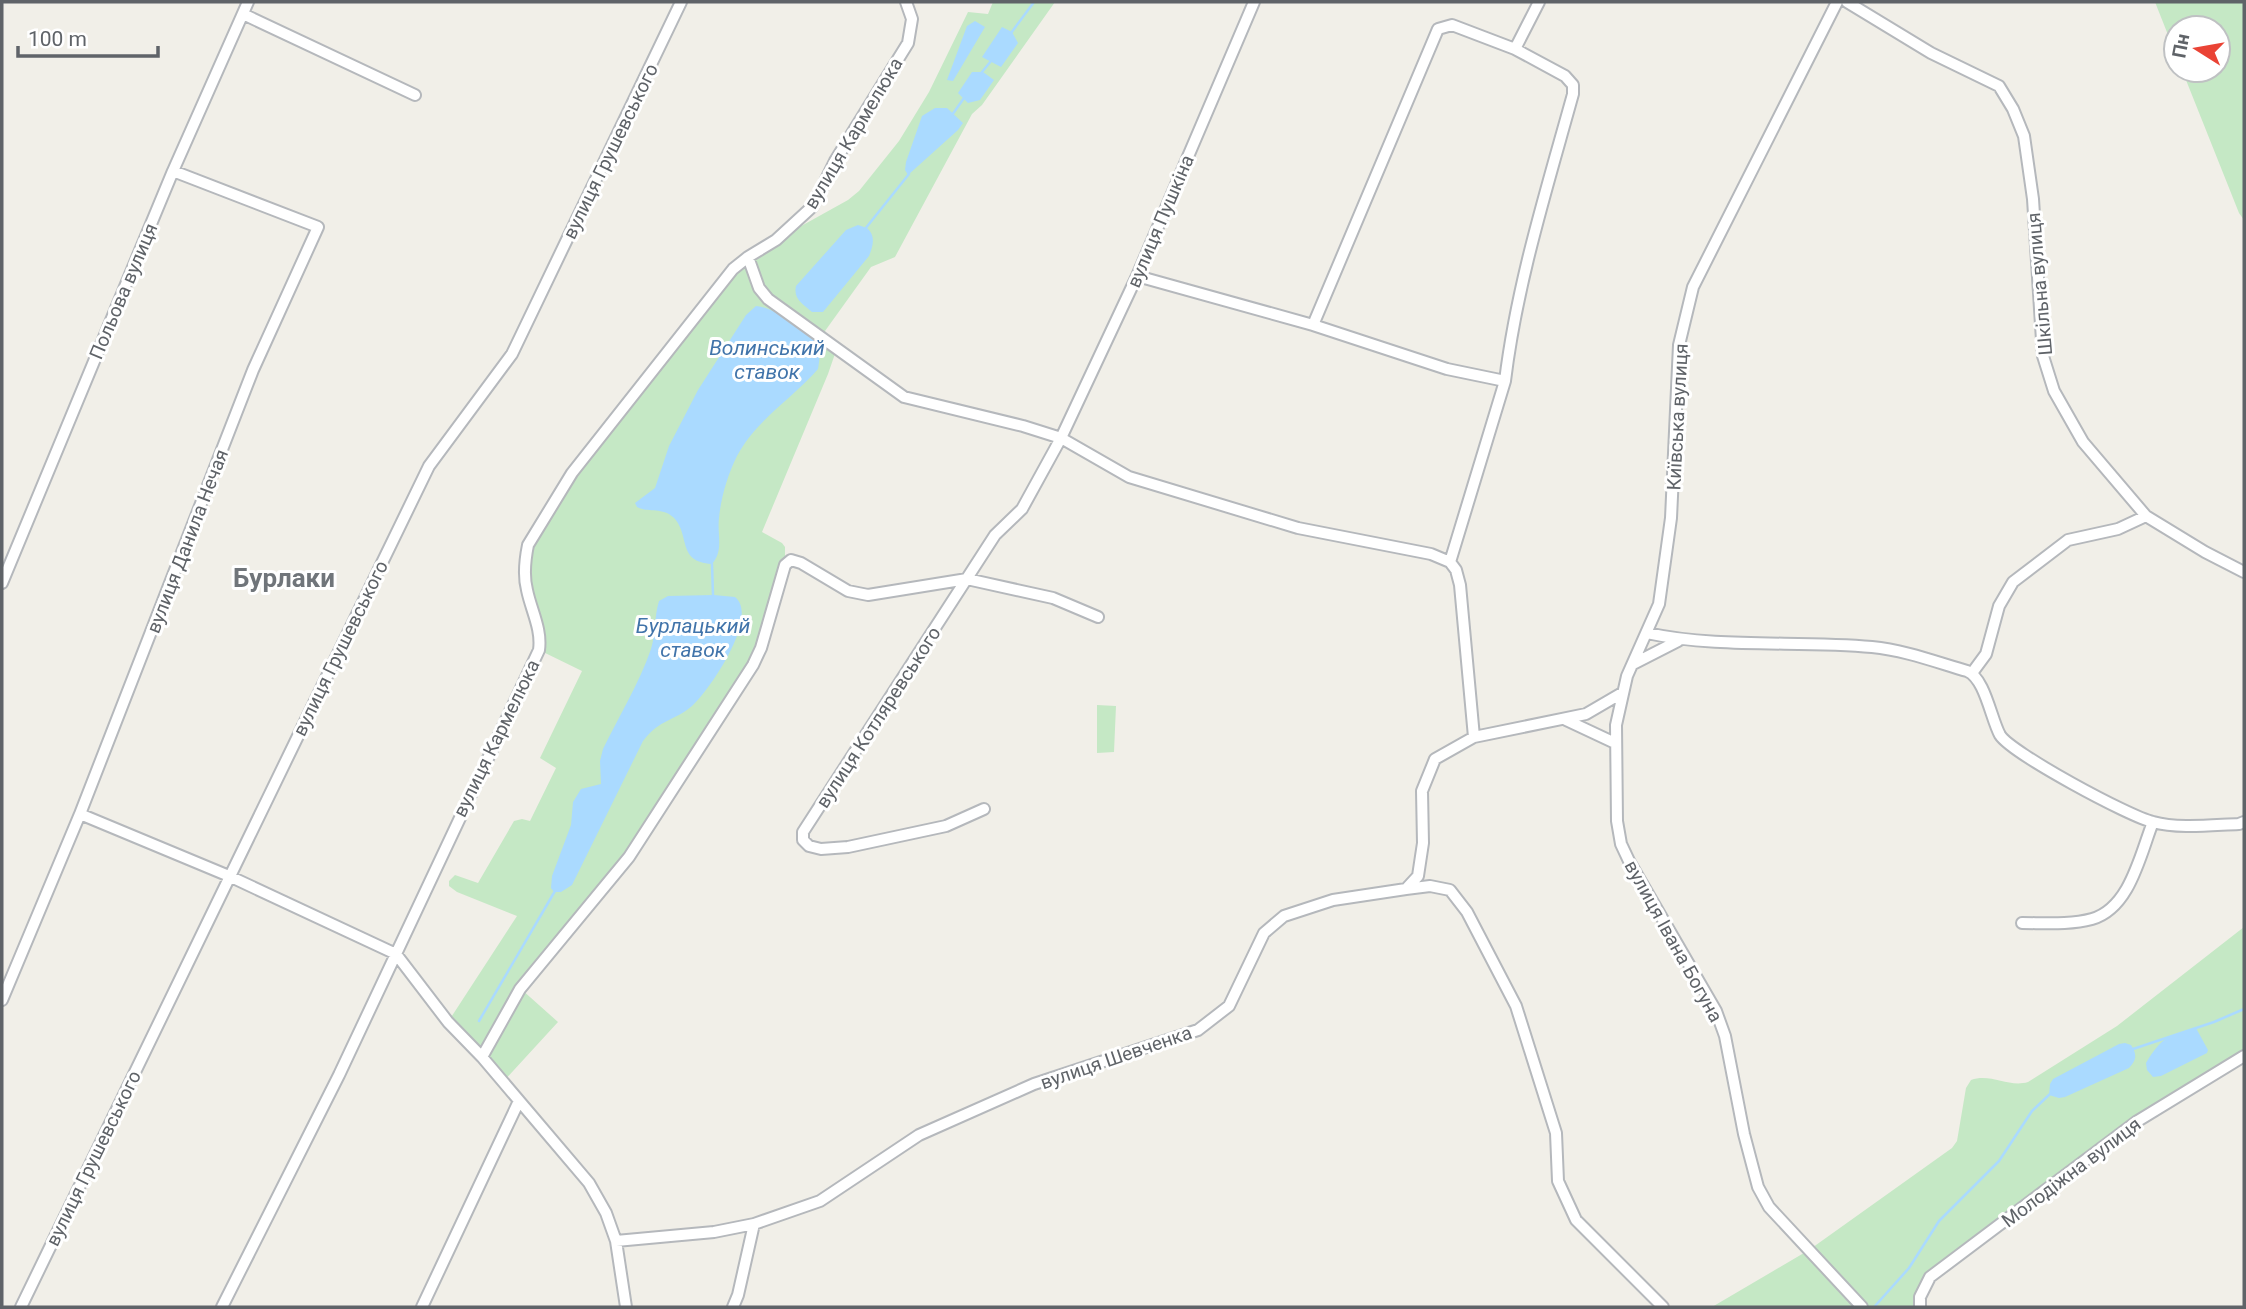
<svg xmlns="http://www.w3.org/2000/svg" width="2246" height="1309" viewBox="0 0 2246 1309" font-family="Roboto,sans-serif">
<rect width="100%" height="100%" fill="#f1efe8"/>
<path fill="#c5e8c5" d="M 993,2 L 1055,2 L 982,105 L 972,114 L 895,257 L 871,267 L 825,331 L 837,348 L 828,374 L 762,532 L 782,543 L 785,547 L 785,565 L 761,648 L 629,857 L 521,989 L 558,1022 L 503,1082 L 448,1022 L 517,916 L 457,892 L 449,886 L 449,881 L 455,875 L 478,883 L 514,821 L 522,819 L 530,821 L 556,768 L 540,758 L 582,671 L 539,650 L 525,559 L 572,473 L 733,269 L 776,240 L 848,200 L 859,191 L 899,141 L 929,92 L 968,12 L 988,14 Z
M 2155,2 L 2244,2 L 2244,220 L 2239,213 L 2182,70 L 2218,70 L 2218,28 L 2176,28 L 2176,55 Z
M 1097,705 L 1116,706 L 1114,752 L 1097,753 Z
M 2244,927 L 2244,1056 L 2187,1090 L 1930,1277 L 1920,1307 L 1712,1307 L 1809,1250 L 1952,1148 L 1957,1141 L 1966,1088 L 1971,1080 C 1991,1073 2009,1088 2028,1082 L 2117,1026 Z"/>
<path fill="#aadaff" d="M 975,21 L 985,27 L 953,81 L 947,80 L 967,26 Z
M 1002,27 L 1012,32 L 1018,43 L 1001,67 L 982,57 Z
M 972,72 L 983,72 L 994,80 L 980,100 L 968,103 L 958,93 Z
M 935,108 L 947,108 L 963,123 L 958,130 L 908,175 L 905,170 L 906,162 L 922,116 Z
M 858,225 L 867,228 C 876,236 873,246 869,256 L 823,312 L 812,312 C 803,304 793,299 796,286 L 846,230 Z
M 756,306 C 772,307 811,331 818,346 C 821,353 819,362 818,369 C 793,398 756,420 737,456 C 728,474 721,497 719,518 C 717,535 724,550 712,564 C 676,562 691,534 673,517 C 662,507 648,513 637,507 L 635,503 L 655,488 L 669,446 L 698,390 L 746,315 Z
M 714,595 L 735,597 C 760,617 709,691 692,706 C 673,722 661,718 643,741 L 572,885 L 561,892 L 554,892 L 551,888 L 552,876 L 571,825 L 573,802 L 581,789 L 601,784 L 600,761 L 603,749 C 619,716 639,684 651,649 C 656,633 654,617 659,601 L 668,596 Z
M 2196,1028 L 2208,1050 L 2207,1053 L 2161,1076 L 2153,1077 L 2147,1070 L 2146,1063 C 2163,1035 2167,1038 2196,1028 Z
M 2125,1043 L 2131,1045 C 2137,1054 2137,1060 2129,1068 L 2065,1097 L 2059,1098 L 2049,1095 L 2050,1084 L 2053,1079 L 2119,1044 Z"/>
<g fill="none" stroke-linecap="round" stroke-linejoin="round">
<path stroke="#aadaff" stroke-width="2.5" d="M 1011,33 L 1034,2
M 982,72 L 991,61
M 952,115 L 964,98
M 865,229 L 909,174
M 712,564 L 713,595
M 479,1021 L 555,891
M 2133,1049 L 2214,1022 L 2244,1009
M 1875,1306 L 1909,1268 L 1939,1221 L 1999,1161 L 2032,1111 L 2050,1094"/>
<defs>
<path id="minor" d="M 1837,2 L 1693,287 L 1679,345 L 1671,518 L 1659,604 L 1627,676 L 1616,725 L 1617,821 L 1621,844 L 1629,861 L 1716,1011 L 1725,1036 L 1744,1134 L 1758,1187 L 1769,1207 L 1862,1307
M 1847,2 L 1931,53 L 1999,86 L 2013,109 L 2024,136 L 2033,199 L 2043,356 L 2054,391 L 2083,442 L 2146,516 L 2205,552 L 2244,572
M 243,14 L 415,95
M 1515,49 L 1539,2
M 748,257 L 759,288 L 768,299 L 904,397 L 1023,426 L 1061,438 L 1129,477 L 1298,528 L 1431,554 L 1450,562
M 1137,276 L 1313,325 L 1447,369 L 1505,381
M 1313,325 L 1438,29 L 1452,25 L 1515,49 L 1565,76 L 1573,85 L 1573,94 C 1547,188 1517,283 1505,381 L 1450,562 L 1456,570 L 1460,585 L 1474,737
M 2,583 L 173,171 L 248,2
M 1647,633 C 1720,649 1798,640 1872,647 C 1904,650 1936,662 1967,671 C 1985,678 1991,719 2000,735 C 2011,753 2130,817 2153,822 C 2178,829 2212,825 2239,824 L 2244,822
M 1633,664 L 1678,641
M 1972,673 L 1986,654 L 1999,606 L 2013,582 L 2068,540 L 2118,529 L 2146,516
M 1566,720 L 1615,743
M 984,809 L 946,826 L 848,847 L 821,849 L 809,846 L 803,840 L 803,832 L 995,535 L 1022,509 L 1061,438 L 1137,276 L 1254,2
M 80,814 L 229,876 L 396,954 L 448,1022 L 482,1057 L 589,1183 L 606,1213 L 616,1241 L 626,1307
M 1406,889 L 1430,886 L 1450,890 L 1467,912 L 1516,1006 L 1556,1133 L 1558,1181 L 1576,1220 L 1663,1307
M 2022,923 C 2045,923 2070,925 2092,919 C 2130,908 2140,855 2153,822
M 2,1000 L 80,814 L 253,370 L 318,227 L 173,171
M 482,1057 L 520,989 L 629,857 L 753,665 L 761,648 L 785,565 L 791,560 L 801,563 L 848,591 L 868,595 L 967,579 L 1053,598 L 1098,617
M 616,1241 L 714,1232 L 754,1224
M 21,1307 L 429,466 L 512,354 L 681,2
M 222,1307 L 339,1075 L 539,650 C 542,629 531,610 527,590 C 523,575 525,560 528,545 L 572,473 L 733,269 L 748,257 L 776,240 L 813,206 L 835,161 L 908,43 L 912,19 L 906,2
M 422,1307 L 519,1101
M 733,1307 L 738,1295 L 754,1224 L 820,1201 L 919,1135 L 1034,1084 L 1198,1030 L 1229,1006 L 1264,933 L 1284,916 L 1333,900 L 1406,889 L 1418,876 L 1423,843 L 1422,791 L 1435,759 L 1474,737 L 1586,714 L 1622,693
M 1920,1307 L 1920,1297 L 1930,1277 L 2136,1122 L 2244,1056"/>
</defs>
<use href="#minor" stroke="#b5b8bc" stroke-width="14"/>
<use href="#minor" stroke="#fff" stroke-width="10"/>
</g>
<g text-anchor="middle" stroke-width="6" stroke-linejoin="round" paint-order="stroke">
<g font-size="19" fill="#5f6368" stroke="#fff">
<text transform="translate(853 133) rotate(-59)" y="7">вулиця Кармелюка</text>
<text transform="translate(610 151) rotate(-64)" y="7">вулиця Грушевського</text>
<text transform="translate(1160 221) rotate(-67)" y="7">вулиця Пушкіна</text>
<text transform="translate(2039 284) rotate(-95)" y="7">Шкільна вулиця</text>
<text transform="translate(123 291) rotate(-67)" y="7">Польова вулиця</text>
<text transform="translate(1677 417) rotate(-87)" y="7">Київська вулиця</text>
<text transform="translate(187 541) rotate(-69)" y="7">вулиця Данила Нечая</text>
<text transform="translate(340 648) rotate(-64)" y="7">вулиця Грушевського</text>
<text transform="translate(878 717) rotate(-57)" y="7">вулиця Котляревського</text>
<text transform="translate(496 738) rotate(-64)" y="7">вулиця Кармелюка</text>
<text transform="translate(1674 941) rotate(61)" y="7">вулиця Івана Богуна</text>
<text transform="translate(1116 1057) rotate(-19)" y="7">вулиця Шевченка</text>
<text transform="translate(93 1158) rotate(-64)" y="7">вулиця Грушевського</text>
<text transform="translate(2071 1172) rotate(-37)" y="7">Молодіжна вулиця</text>
</g>
<g font-size="21" font-style="italic" fill="#4174aa" stroke="#fff">
<text x="767" y="355">Волинський<tspan x="767" dy="24">ставок</tspan></text>
<text x="693" y="633">Бурлацький<tspan x="693" dy="24">ставок</tspan></text>
</g>
<g font-size="26" font-weight="bold" fill="#70757a" stroke="#fff">
<text x="284" y="587">Бурлаки</text>
</g>
</g>
<rect width="2246" height="1309" fill="none" stroke="#5f6368" stroke-width="7"/>
<g transform="translate(2197 49) rotate(281)"><circle r="33" fill="#ffffff" stroke="#bfc1c3" stroke-width="2"/>
<path d="M0-5L12 26L0 18L-12 26Z" fill="#ea4335"/>
<text y="-10" font-size="19" font-weight="bold" text-anchor="middle" fill="#5f6368">Пн</text>
</g>
<path d="M18 46v10h140v-10" fill="none" stroke="#5f6368" stroke-width="3.5"/>
<text x="28" y="46" font-size="21" fill="#5f6368" stroke="#ffffff" stroke-width="5" paint-order="stroke">100 m</text>
</svg>
